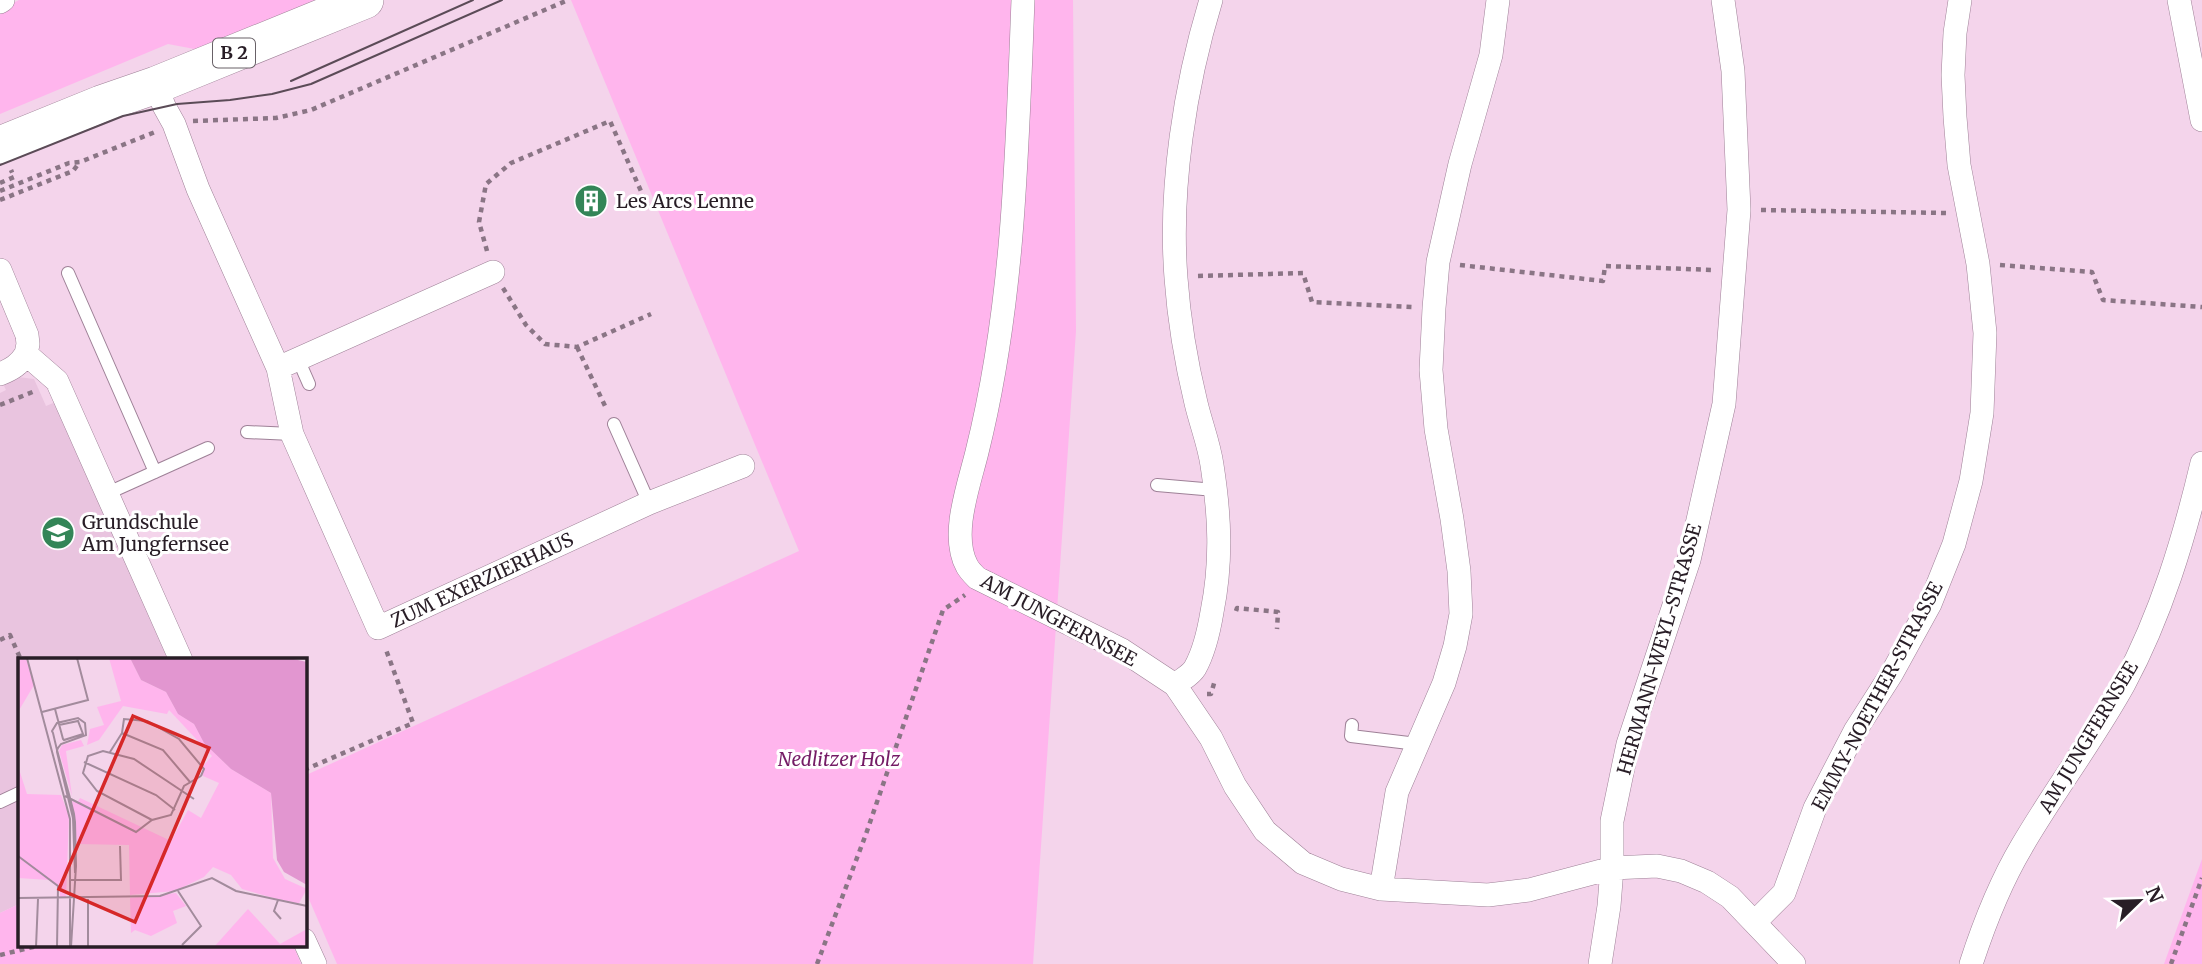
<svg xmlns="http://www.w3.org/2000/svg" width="2202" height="964" viewBox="0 0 2202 964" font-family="Merriweather,serif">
<rect width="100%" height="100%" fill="#f4d4eb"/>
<path fill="#e9c4df" d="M 18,377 L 34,379 L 46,406 L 58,401 L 171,659 L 19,660 L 19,904 L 0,913 L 0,393 L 6,390 L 2,382 Z"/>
<path fill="#ffb5ed" d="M 19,0 L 328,0 L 205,51 L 168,44 L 0,114 L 0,10 Z
M 571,0 L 1073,0 L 1076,331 L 1033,964 L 337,964 L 305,890 L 304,776 L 799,551 Z
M 2202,859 L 2202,964 L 2164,964 Z
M 19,904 L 19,945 L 293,945 L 301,964 L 0,964 L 0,913 Z"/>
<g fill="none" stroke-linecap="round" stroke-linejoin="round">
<defs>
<path id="service" d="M 68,273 L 155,472
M 298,359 L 309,384
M 614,424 L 649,503
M 247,432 L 292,434
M 1157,485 L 1215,490
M 108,493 L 208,448
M 1352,725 L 1351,736 L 1417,744
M 0,802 L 19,793"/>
<path id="minor" d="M 1023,0 C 1017,152 1014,304 977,452 C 969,485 950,535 967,566 C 969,570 974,575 977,578 L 1122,650 L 1175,685 L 1211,738 L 1235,786 L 1265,831 L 1303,863 L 1341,879 L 1381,889 L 1488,895 L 1529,890 L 1612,868 L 1657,866 L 1681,871 L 1707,882 L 1730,897 L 1794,964
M 2179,0 L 2202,120
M 0,2 L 3,0
M 156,85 L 164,106 L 174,124 L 198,189 L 278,368 L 292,434 L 378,628 L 649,503 L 743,466
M 0,270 L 27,335 L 28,344 L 26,354 L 57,381 L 181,660
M 278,368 L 493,272
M 0,374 C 12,369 19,365 26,354
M 1175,685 C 1181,680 1191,675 1195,668 C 1204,652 1209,630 1212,612 C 1222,562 1220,516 1212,465 C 1209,444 1201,424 1196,403 C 1186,362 1179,320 1176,278 C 1169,188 1185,85 1211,0
M 1381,889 L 1397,792 L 1444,683 L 1455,646 L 1461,614 L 1459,571 L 1452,519 L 1436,429 L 1431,370 L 1434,308 L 1438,262 L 1460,164 L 1491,55 L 1498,0
M 1755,922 L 1784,893 L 1815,808 L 1855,731 L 1892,673 L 1930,604 L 1954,544 L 1971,481 L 1982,413 L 1985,333 L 1978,264 L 1959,165 L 1955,117 L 1953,75 L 1955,33 L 1960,0
M 304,940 L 315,964
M 1600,964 L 1609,906 L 1612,868 L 1612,821 L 1628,744 L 1689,560 L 1724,404 L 1739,210 L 1733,71 L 1723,0
M 1971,964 C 1984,924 2000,883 2022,846 C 2054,791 2093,740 2124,684 C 2161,615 2184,539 2202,463"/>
<path id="primary" d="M 0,145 L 101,104 L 156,85 L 365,0"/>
</defs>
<use href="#service" stroke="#9e8197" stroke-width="14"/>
<use href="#minor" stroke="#9e8197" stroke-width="24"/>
<use href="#primary" stroke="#9e8197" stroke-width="38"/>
<path stroke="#8a7585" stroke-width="4.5" stroke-dasharray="5 5" stroke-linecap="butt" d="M 193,121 L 276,118 L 311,110 L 568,0
M 0,183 L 14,177 L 11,170
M 0,191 L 69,163 L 80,162 L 155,132
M 0,200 L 73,171 L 79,163
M 1761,210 L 1948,213
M 487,251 L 479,222 L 486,184 L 511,163 L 610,121 L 648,207
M 1460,265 L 1603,281 L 1605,266 L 1714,270
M 2000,265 L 2092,272 L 2103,300 L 2202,307
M 1198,276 L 1303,273 L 1312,302 L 1412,307
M 503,288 L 526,325 L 545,344 L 577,347 L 651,314
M 577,347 L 607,410
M 0,405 L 35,391
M 1236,611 L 1237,608 L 1278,612 L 1277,629
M 0,640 L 10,635 L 21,660
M 1207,694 L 1211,694 L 1215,680
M 304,770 L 413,723 L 385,647
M 0,955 L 41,945
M 817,964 L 866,834 L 943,610 L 965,595
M 2171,964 L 2202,878"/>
<use href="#service" stroke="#fff" stroke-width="12"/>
<use href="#minor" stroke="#fff" stroke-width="23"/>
<use href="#primary" stroke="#fff" stroke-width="37"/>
<path stroke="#5b4b57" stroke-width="2" d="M 291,81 L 473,0
M 0,165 L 123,116 L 177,104 L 230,100 L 272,94 L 311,84 L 502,0"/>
</g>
<defs>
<symbol id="building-disc" viewBox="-11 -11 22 22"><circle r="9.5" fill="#338557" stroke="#fff"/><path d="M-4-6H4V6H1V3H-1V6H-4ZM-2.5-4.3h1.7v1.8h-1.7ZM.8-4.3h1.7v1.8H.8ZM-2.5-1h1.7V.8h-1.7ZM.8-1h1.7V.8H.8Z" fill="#fff"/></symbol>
<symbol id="school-disc" viewBox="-11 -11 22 22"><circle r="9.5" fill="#338557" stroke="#fff"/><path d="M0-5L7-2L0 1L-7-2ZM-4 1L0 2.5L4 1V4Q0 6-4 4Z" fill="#fff"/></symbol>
</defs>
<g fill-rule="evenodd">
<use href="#building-disc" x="572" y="182" width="38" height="38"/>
<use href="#school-disc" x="39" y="514" width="38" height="38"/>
</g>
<g text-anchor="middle" stroke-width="6" stroke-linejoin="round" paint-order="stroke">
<rect fill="#fff" stroke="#686167" stroke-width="2" x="213" y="38.5" width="42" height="29" rx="5"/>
<g font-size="18" font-weight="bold" fill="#281d26">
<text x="234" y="59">B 2</text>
</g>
<g font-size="19" fill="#281d26" stroke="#fff" text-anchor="start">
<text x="616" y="208">Les Arcs Lenne</text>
<text x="82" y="529">Grundschule<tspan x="82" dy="22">Am Jungfernsee</tspan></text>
</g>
<g font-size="19" fill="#281d26" stroke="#fff">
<text transform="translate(482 580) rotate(-25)" y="7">ZUM EXERZIERHAUS</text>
<text transform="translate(1059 620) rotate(28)" y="7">AM JUNGFERNSEE</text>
<text transform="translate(1659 649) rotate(-74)" y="7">HERMANN-WEYL-STRASSE</text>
<text transform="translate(1877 696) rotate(-62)" y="7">EMMY-NOETHER-STRASSE</text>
<text transform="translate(2088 737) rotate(-59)" y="7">AM JUNGFERNSEE</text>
</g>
<g font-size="19" font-style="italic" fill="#751c66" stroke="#fff">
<text x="839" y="766">Nedlitzer Holz</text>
</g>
</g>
<g transform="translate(18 658)">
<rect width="289" height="289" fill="#f4d4eb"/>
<path d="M 0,0 L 8,0 L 16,27 L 0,54 ZM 91,0 L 112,0 L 123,22 L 148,34 L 160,56 L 176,66 L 186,85 L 213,111 L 253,135 L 255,200 L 267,221 L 289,231 L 280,247 L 224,231 L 213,217 L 195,209 L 186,219 L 157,233 L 112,237 L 111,187 L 59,186 L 54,143 L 59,145 L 62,140 L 153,183 L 170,152 L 183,160 L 201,125 L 185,118 L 185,108 L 194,98 L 151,52 L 149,56 L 105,48 L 81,82 L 69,87 L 72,71 L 86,67 L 79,49 L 103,43 ZM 63,82 L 66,88 L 48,93 L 54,138 L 41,93 L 44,87 ZM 0,108 L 9,136 L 43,137 L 51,158 L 48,239 L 42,239 L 42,231 L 31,222 L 0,220 ZM 158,235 L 168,248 L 155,253 L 159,265 L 133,278 L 117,272 L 113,275 L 112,240 ZM 230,251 L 262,286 L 289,271 L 289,289 L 196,289 Z" fill="#ffb5ed"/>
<path d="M 112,0 L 271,0 L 289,4 L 289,227 L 266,214 L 259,202 L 253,135 L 213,111 L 186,85 L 176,66 L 160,56 L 148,34 L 123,22 Z" fill="#e296d0"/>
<path fill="none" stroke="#a28b9c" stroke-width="2" d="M 9,0 L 52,161 L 52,289M 37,51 L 45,81 L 46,82 L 65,76 L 60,63 L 41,67M 24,54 L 70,42 L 59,0M 104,75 L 145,92 L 172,124M 92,94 L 104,75 L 106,61 L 129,63 L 161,81 L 186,111 L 183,118M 66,104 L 138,137 L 157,152M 47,138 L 118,174 L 134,162 L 153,157 L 166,128 L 183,118M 134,162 L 79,133 L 65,115 L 70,98 L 85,93 L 116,101 L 176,141M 0,198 L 40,228 L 39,289M 53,222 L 103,222 L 102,188M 160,233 L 183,268 L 164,287M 0,240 L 142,238 L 194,220 L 218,233 L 289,248M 70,241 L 70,289M 260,242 L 256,253 L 263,261M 18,289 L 20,241M 53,289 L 58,208 L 57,164 L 56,156 L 52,140 L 39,92 L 35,75 L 34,73 L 39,65 L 60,60 L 67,65 L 68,77 L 43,86 L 40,90 L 39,92 L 39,94 L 55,160 L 57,215"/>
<path fill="#d62828" fill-opacity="0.15" stroke="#d62828" stroke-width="3.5" d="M 115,58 L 191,90 L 117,264 L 41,231 Z"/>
<rect width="289" height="289" fill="none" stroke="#281d26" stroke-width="3.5"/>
</g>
<g transform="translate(2139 901) rotate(67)" stroke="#ffffff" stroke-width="5" paint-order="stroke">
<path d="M0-5L12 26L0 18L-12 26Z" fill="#281d26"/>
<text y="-10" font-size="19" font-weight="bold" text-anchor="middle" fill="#281d26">N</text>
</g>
</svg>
